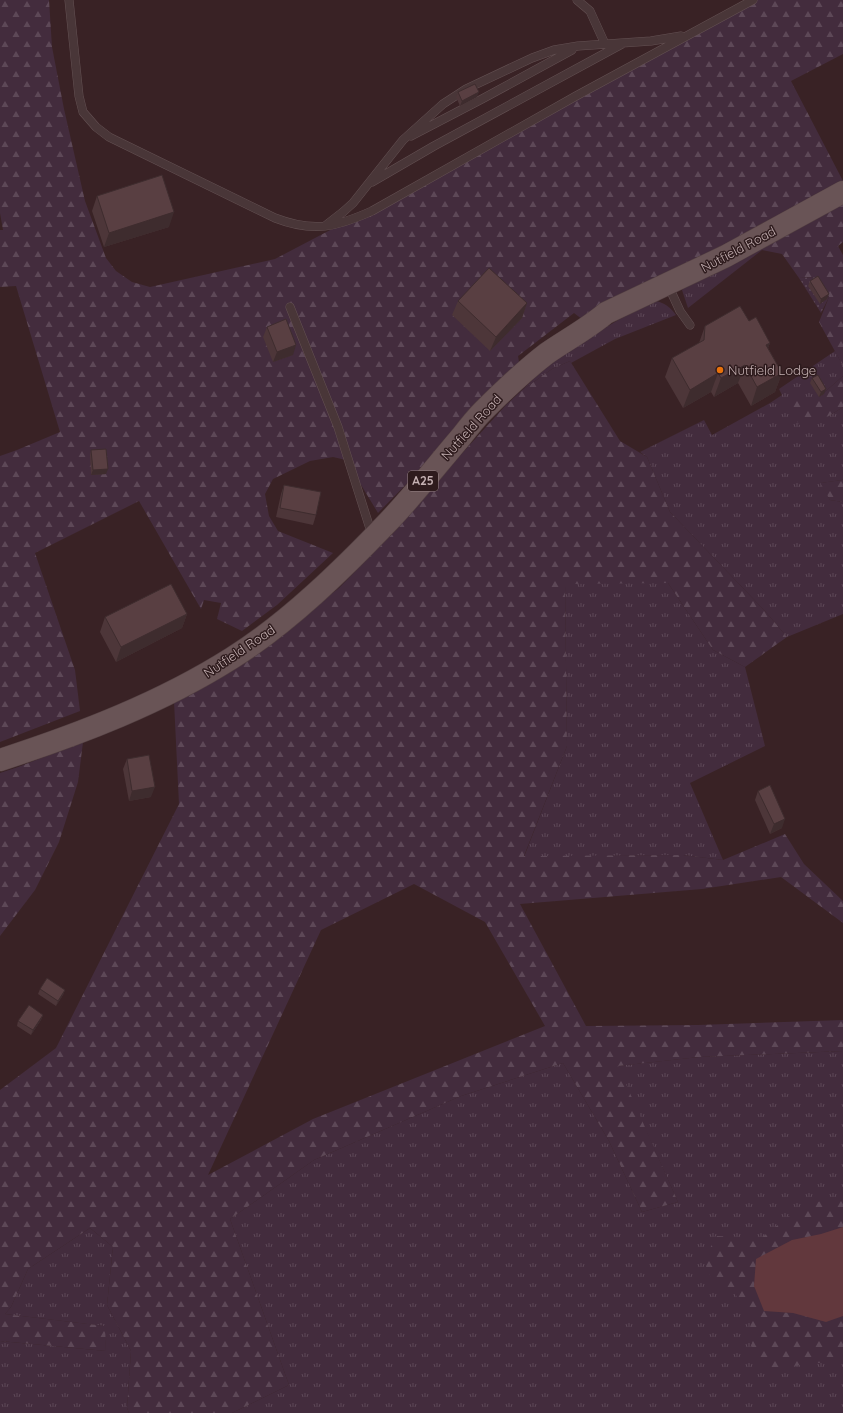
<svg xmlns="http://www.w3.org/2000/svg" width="843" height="1413" viewBox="0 0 843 1413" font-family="Quicksand,sans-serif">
<defs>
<pattern id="grass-tufts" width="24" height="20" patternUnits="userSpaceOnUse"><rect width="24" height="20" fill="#432c3d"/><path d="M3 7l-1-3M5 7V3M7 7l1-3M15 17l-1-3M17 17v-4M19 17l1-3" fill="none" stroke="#5d4857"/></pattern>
<pattern id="forest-firs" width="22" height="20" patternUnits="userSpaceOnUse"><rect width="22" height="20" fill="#432c3d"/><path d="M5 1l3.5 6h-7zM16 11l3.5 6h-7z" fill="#5d4857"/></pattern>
<pattern id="park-dots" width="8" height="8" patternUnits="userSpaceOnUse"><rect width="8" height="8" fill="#432c3d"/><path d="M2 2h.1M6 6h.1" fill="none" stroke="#5d4857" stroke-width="1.8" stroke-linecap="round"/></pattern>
</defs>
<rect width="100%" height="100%" fill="#392225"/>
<path fill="url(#grass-tufts)" d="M 760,244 L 762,250 L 688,308 L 682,290 L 687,283 Z
M 655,301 C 664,302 671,308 676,315 L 615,339 L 571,363 L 570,361 L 552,369 L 521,391 L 552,361 L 571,348 L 620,319 Z
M 835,351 L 843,366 L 843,376 L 819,397 L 797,397 L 829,416 L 843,407 L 843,479 L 842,480 L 821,483 L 830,500 L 843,502 L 843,614 L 787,637 L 765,611 L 670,512 L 647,457 L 640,452 L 704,420 L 712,435 L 770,403 L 782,395 L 779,389 Z
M 565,583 L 668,583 L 713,650 L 745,667 L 765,746 L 690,783 L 723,860 L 683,855 L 524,857 L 567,746 Z
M 843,1051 L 843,1413 L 232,1413 L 289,1385 L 230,1219 L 314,1160 L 461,1096 L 563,1063 L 609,1141 L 642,1212 L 678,1202 L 617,1066 L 699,1057 Z
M 90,1228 L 113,1247 L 107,1305 L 131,1351 L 127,1408 L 129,1413 L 0,1413 L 0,1341 L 106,1351 L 104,1326 L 5,1314 L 11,1307 L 28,1269 Z"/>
<path fill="url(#forest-firs)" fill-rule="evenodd" d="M 0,0 L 49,0 L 52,47 L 64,109 L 85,201 L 106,258 L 116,271 L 132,282 L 150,287 L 275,259 L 456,164 L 754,0 L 843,0 L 843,54 L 791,81 L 843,181 L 591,326 L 574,313 L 518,356 L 520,368 L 378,513 L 346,460 L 333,457 L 310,461 L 273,479 L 265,494 L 269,516 L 278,531 L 333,553 L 277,605 L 242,631 L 217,619 L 221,603 L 204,600 L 201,609 L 139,501 L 35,553 L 75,670 L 80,711 L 0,742 L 0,456 L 17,450 L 60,432 L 16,286 L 0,287 L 0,230 L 3,230 L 0,213 Z
M 843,198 L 843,242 L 838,246 L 843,255 L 843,366 L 819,322 L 829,297 L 817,277 L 799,278 L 782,254 L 762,250 L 760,244 Z
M 570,361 L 620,441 L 647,457 L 670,512 L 765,611 L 787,637 L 745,667 L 713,650 L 668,583 L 565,584 L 567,746 L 524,856 L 683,855 L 723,860 L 785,834 L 804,864 L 843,901 L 843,923 L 781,877 L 702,889 L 520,904 L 586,1026 L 698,1025 L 843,1020 L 843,1051 L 699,1057 L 618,1066 L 678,1202 L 642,1212 L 609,1141 L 563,1063 L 461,1096 L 314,1160 L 230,1219 L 289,1385 L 232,1413 L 129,1413 L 127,1408 L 131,1351 L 107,1305 L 113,1247 L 90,1228 L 28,1269 L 11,1307 L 5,1314 L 105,1326 L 106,1351 L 0,1341 L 0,1090 L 56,1048 L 179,804 L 174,701 L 251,657 L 339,588 L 397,529 L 456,460 L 506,405 L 521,391 L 552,369 ZM 414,884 L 485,922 L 545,1026 L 313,1119 L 208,1175 L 321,930 Z
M 843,376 L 843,407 L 829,416 L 800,426 L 790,410 L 797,397 L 819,397 Z
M 843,479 L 843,502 L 830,500 L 820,483 L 842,480 Z
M 83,742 L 78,782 L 59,842 L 35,890 L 0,936 L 0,773 L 18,767 Z
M 843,1195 L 843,1227 L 821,1234 L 764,1311 L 793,1313 L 826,1322 L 843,1316 L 843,1360 L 770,1369 L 753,1358 L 750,1322 L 735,1293 L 715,1289 L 704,1261 L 716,1236 L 761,1238 L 802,1206 Z"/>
<path fill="url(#park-dots)" d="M 817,277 L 829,297 L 821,313 L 799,278 Z"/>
<path fill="#62383d" d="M 843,1227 L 843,1316 L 826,1322 L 793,1313 L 764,1311 L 754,1286 L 756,1259 L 792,1240 L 821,1234 Z"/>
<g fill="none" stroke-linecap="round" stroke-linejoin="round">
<defs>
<path id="lane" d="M 69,0 L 79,96 L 83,112 L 96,127 L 109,137 L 275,218 C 314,233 336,227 372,211 L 576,96 L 753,0
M 577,0 L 590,11 L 605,44
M 411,136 L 482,99 L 572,50
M 372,182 L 434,146 L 622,44
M 325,226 L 343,212 L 353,203 L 403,140 L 443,104 L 466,89 L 532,58 L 554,50 L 578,46 L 651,41 L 681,36
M 668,285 L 680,311 L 690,325
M 290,307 L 338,427 L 372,535"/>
<path id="primary" d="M 0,760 C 80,734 161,703 232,658 C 288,623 342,570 388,522 C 414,495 437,465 461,437 C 468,428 475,419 483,411 C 503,391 524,371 546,354 C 566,340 587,329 606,313 L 726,256 L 843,192"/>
</defs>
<use href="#lane" stroke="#645153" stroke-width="9"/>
<use href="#primary" stroke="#523f41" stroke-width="23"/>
<use href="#lane" stroke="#493638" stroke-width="8"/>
<use href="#primary" stroke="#695456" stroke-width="22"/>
</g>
<path fill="#4d3639" d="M 458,92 L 477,97 L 460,106 L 456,97 Z
M 97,196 L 169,227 L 104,247 L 92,211 Z
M 810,281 L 827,299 L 820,304 L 808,286 Z
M 458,301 L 527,303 L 522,318 L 490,351 L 452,315 Z
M 749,321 L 770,343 L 768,348 L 782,373 L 775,392 L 751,406 L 738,383 L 714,397 L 711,392 L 683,408 L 665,377 L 672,358 L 699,343 L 705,326 Z
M 267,327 L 293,355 L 273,362 L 263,337 Z
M 812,378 L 824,394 L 819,397 L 810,383 Z
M 91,450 L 106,474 L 91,475 L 90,455 Z
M 284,485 L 316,515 L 313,525 L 276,517 L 281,494 Z
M 187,614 L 182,628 L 116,662 L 100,632 L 105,617 Z
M 127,759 L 151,797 L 129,801 L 123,769 Z
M 758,791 L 782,828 L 770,834 L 755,800 Z
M 40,989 L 65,990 L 63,995 L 56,1006 L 38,994 Z
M 43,1015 L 41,1020 L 31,1035 L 17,1026 L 18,1021 Z"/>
<path fill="#3e2c2e" d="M 479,92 L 477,97 L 460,106 L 462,101 Z
M 174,212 L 169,227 L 104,247 L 109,233 Z
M 829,294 L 827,299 L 820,304 L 821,299 Z
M 527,303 L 522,318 L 490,351 L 496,337 Z
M 770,343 L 763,361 L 766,345 Z
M 296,345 L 293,355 L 273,362 L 277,352 Z
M 745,365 L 738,383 L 714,397 L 721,378 Z
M 718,373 L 711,392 L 683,408 L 690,390 Z
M 782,373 L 775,392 L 751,406 L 757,387 Z
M 826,389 L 824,394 L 819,397 L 821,392 Z
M 108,469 L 106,474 L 91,475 L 93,470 Z
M 187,614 L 182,628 L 116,662 L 121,647 Z
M 155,787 L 151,797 L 129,801 L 132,791 Z
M 785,819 L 782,828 L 770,834 L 774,824 Z
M 65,990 L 63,995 L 56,1006 L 58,1001 Z
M 43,1015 L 41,1020 L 31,1035 L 33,1030 Z"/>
<path fill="#593f42" stroke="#3e2c2e" d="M 475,84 L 479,92 L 462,101 L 458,92 Z
M 162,175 L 174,212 L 109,233 L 97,196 Z
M 489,268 L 527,303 L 496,337 L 458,301 Z
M 818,276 L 829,294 L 821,299 L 810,281 Z
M 740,306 L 749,321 L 756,317 L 770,343 L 766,345 L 782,373 L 757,387 L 745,365 L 721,378 L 718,373 L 690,390 L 672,358 L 704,340 L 705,326 Z
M 286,319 L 296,345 L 277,352 L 267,327 Z
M 818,375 L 826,389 L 821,392 L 812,378 Z
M 106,449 L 108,469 L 93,470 L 91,450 Z
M 284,485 L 321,492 L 316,515 L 280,508 Z
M 171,584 L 187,614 L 121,647 L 105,617 Z
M 149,755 L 155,787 L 132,791 L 127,759 Z
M 770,785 L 785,819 L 774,824 L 758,791 Z
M 47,978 L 65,990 L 58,1001 L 40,989 Z
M 29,1005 L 43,1015 L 33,1030 L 18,1021 Z"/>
<circle fill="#e8710a" stroke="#2e1b1d" stroke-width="1.5" cx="720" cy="370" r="4"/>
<g text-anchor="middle" stroke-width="3" stroke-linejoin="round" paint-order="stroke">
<rect fill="#2e1b1d" stroke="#988486" stroke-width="1" x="408" y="471" width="30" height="20" rx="3"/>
<g font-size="12" font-weight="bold" fill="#c5b1b3">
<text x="423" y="485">A25</text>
</g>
<g font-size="13" fill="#c5b1b3" stroke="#2e1b1d">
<text transform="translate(738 249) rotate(-28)" y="5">Nutfield Road</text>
<text transform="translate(471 427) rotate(-48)" y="5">Nutfield Road</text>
<text transform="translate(239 651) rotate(-34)" y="5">Nutfield Road</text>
</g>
<g font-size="13" fill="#c5b1b3" stroke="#2e1b1d" text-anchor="start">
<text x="728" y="375">Nutfield Lodge</text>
</g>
</g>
</svg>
